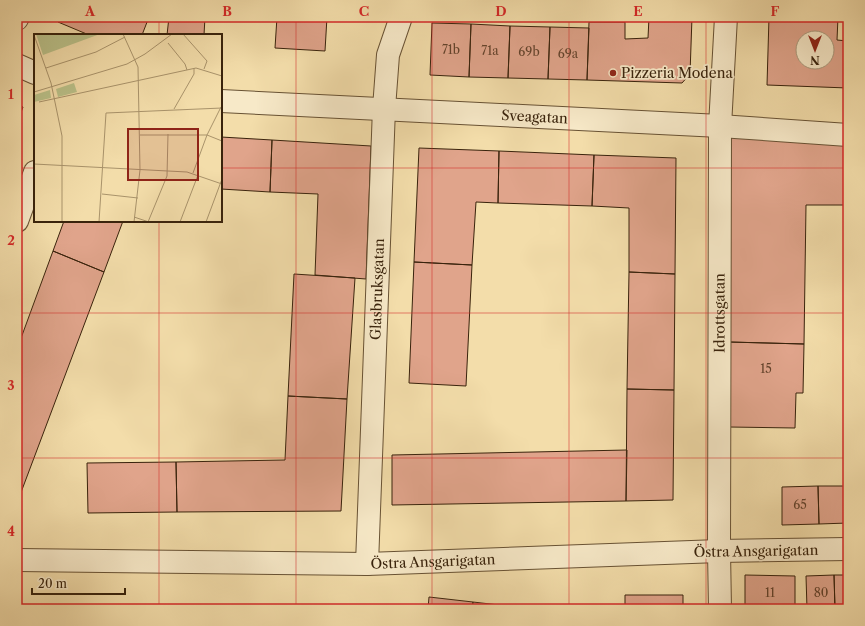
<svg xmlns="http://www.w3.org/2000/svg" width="865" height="626" viewBox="0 0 865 626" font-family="'Libre Caslon Text',serif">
<rect width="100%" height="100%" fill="#f3ddaa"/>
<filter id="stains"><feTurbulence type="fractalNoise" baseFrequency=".005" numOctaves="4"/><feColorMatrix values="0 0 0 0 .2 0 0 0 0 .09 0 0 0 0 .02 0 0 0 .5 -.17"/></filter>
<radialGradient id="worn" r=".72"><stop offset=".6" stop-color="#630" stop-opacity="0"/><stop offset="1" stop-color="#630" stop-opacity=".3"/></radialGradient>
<path fill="#bac189" stroke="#7a724a" d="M 844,237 L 848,237 L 848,344 L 844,344 Z"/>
<path fill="#e0a48b" stroke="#39230c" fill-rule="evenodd" d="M 60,17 L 149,17 L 142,35 L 89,35 L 58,22 Z
M 169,17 L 205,17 L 204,35 L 167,35 Z
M 277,17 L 327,17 L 325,51 L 275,48 Z
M 649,17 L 692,17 L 690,74 L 682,83 L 587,80 L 589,22 L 625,22 L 625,39 L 648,38 Z
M 769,17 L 838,17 L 837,40 L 848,41 L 848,88 L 767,85 ZM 803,38 L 827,38 L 827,62 L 803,62 Z
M 432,23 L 471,24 L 469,77 L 430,75 Z
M 471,24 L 510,26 L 508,78 L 469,77 Z
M 510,26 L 550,27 L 548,79 L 508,78 Z
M 550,27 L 589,28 L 587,80 L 548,79 Z
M 17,105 L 23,107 L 17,123 Z
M 731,134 L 844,141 L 844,205 L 806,205 L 804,344 L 729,342 Z
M 221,137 L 272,140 L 270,192 L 221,189 Z
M 272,140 L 371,146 L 366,279 L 315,275 L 318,194 L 270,192 Z
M 419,148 L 499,151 L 498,203 L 476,202 L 472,265 L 414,262 Z
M 499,151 L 594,155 L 592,206 L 498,203 Z
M 594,155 L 676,158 L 675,274 L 629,272 L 629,208 L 592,206 Z
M 64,221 L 123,221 L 104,272 L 53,251 Z
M 53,251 L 104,272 L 17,503 L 17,349 Z
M 414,262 L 472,265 L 466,386 L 409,383 Z
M 629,272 L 675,274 L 674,390 L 627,389 Z
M 294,274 L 355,278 L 347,399 L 288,396 Z
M 729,342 L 804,344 L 803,393 L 796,393 L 795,428 L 729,427 Z
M 627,389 L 674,390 L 673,500 L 626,501 Z
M 288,396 L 347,399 L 341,511 L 177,512 L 176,462 L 285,460 Z
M 627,450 L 626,501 L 392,505 L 392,455 Z
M 176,462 L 177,512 L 88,513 L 87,463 Z
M 818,486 L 848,486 L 848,523 L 819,524 Z
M 818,486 L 819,524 L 782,525 L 782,487 Z
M 745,575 L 795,576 L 795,609 L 745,609 Z
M 834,575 L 835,609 L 807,609 L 806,576 Z
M 834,575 L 848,575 L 848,609 L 835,609 Z
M 625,595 L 683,595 L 683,609 L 625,609 Z
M 429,597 L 473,602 L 472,609 L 428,609 Z
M 473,602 L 516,607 L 516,609 L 472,609 Z
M 516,607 L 542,609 L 516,609 Z"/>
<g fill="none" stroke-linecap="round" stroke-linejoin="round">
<defs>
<path id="pedestrian" d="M 719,551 L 848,549"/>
<g id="minor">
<path d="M 17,19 L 18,17"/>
<path d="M 17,65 L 35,73"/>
<path id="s1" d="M 221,101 L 720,126 L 848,135"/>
<path d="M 17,221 L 35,172"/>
<path id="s2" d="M 17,560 L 367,564 L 719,551"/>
<path id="s3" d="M 367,564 L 384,108 L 388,55 L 401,17"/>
<path id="s4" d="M 720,609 L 719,551 L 720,126 L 726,17"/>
</g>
</defs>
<use href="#pedestrian" stroke="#685234" stroke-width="24"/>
<use href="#minor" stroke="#685234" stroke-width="24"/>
<use href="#pedestrian" stroke="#f7e9c8" stroke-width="22"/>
<use href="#minor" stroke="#f7e9c8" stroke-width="22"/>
</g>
<path fill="none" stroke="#d62828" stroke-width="1" stroke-opacity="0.55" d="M 159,17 L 159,35M 296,17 L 296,609M 432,17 L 432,609M 569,17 L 569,609M 706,17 L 706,609M 17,168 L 35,168M 221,168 L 848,168M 159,221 L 159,609M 17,313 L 848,313M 17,458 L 848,458"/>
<circle fill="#8f2418" stroke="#f7e9c8" stroke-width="1.5" cx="613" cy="73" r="4"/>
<g text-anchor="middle" stroke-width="3.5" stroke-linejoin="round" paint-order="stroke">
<g font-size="12" fill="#63432c">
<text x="451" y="54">71b</text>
<text x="490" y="55">71a</text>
<text x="529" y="56">69b</text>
<text x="568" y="58">69a</text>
<text x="766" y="373">15</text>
<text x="800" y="509">65</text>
<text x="770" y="597">11</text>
<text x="821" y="597">80</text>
</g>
<g font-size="14" fill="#39230c" stroke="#f7e9c8" text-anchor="start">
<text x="621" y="78">Pizzeria Modena</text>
</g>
<g font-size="14" fill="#39230c" stroke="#f7e9c8">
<text dy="5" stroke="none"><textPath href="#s1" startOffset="314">Sveagatan</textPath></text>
<text dy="5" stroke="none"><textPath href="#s3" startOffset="275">Glasbruksgatan</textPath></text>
<text dy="5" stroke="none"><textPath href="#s4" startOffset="296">Idrottsgatan</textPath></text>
<text transform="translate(756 551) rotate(-1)" y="5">Östra Ansgarigatan</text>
<text dy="5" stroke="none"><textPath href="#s2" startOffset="416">Östra Ansgarigatan</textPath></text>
</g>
</g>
<g transform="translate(34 34)">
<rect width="188" height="188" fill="#f3ddaa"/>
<path d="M 2,0 L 66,0 L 9,21 ZM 40,49 L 43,58 L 24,63 L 22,55 ZM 16,56 L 17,64 L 0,68 L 0,61 Z" fill="#bac189"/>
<path fill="none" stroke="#a9936b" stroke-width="1" d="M 89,0 L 104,33 L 106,136 L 100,188M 149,0 L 173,27 L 170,35M 0,1 L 17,49 L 28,102 L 28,188M 134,9 L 151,30 L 153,36M 12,34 L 62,18 L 91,3M 0,58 L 93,30 L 111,20 L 138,0M 5,68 L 162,34 L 188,42M 140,75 L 160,40 L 160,34M 106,101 L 173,101 L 188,107M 0,130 L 153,138 L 188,150M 159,139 L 173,101 L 187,73M 68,160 L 104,164M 100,183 L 115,188M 65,188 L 72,79 L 188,74M 114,188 L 133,142 L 134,100M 146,188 L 164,141M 172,188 L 188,145"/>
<path fill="#8f2418" fill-opacity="0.15" stroke="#8f2418" stroke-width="2" d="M 94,95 L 164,95 L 164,146 L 94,146 Z"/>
<rect width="188" height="188" fill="none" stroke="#39230c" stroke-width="2"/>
</g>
<rect width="865" height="626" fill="none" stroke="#f3ddaa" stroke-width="44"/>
<g transform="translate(815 50) rotate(180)"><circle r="19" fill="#f7e9c8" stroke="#ab9a7d"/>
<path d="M0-3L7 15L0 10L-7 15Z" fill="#8f2418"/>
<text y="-6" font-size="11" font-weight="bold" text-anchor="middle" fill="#39230c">N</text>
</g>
<path d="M32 588v6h93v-6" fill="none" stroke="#39230c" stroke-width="2"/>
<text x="38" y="588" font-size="12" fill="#39230c" stroke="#f7e9c8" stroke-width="3" paint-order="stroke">20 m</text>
<rect x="22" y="22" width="821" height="582" fill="none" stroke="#d62828" stroke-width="1.5"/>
<g font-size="13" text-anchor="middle" font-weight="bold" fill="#d62828">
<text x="90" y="16">A</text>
<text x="227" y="16">B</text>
<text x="364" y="16">C</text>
<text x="501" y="16">D</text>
<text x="638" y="16">E</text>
<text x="775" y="16">F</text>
<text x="11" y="99">1</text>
<text x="11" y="245">2</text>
<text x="11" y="390">3</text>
<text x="11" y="536">4</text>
</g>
<rect width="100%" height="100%" filter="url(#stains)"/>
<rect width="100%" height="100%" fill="url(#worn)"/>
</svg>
